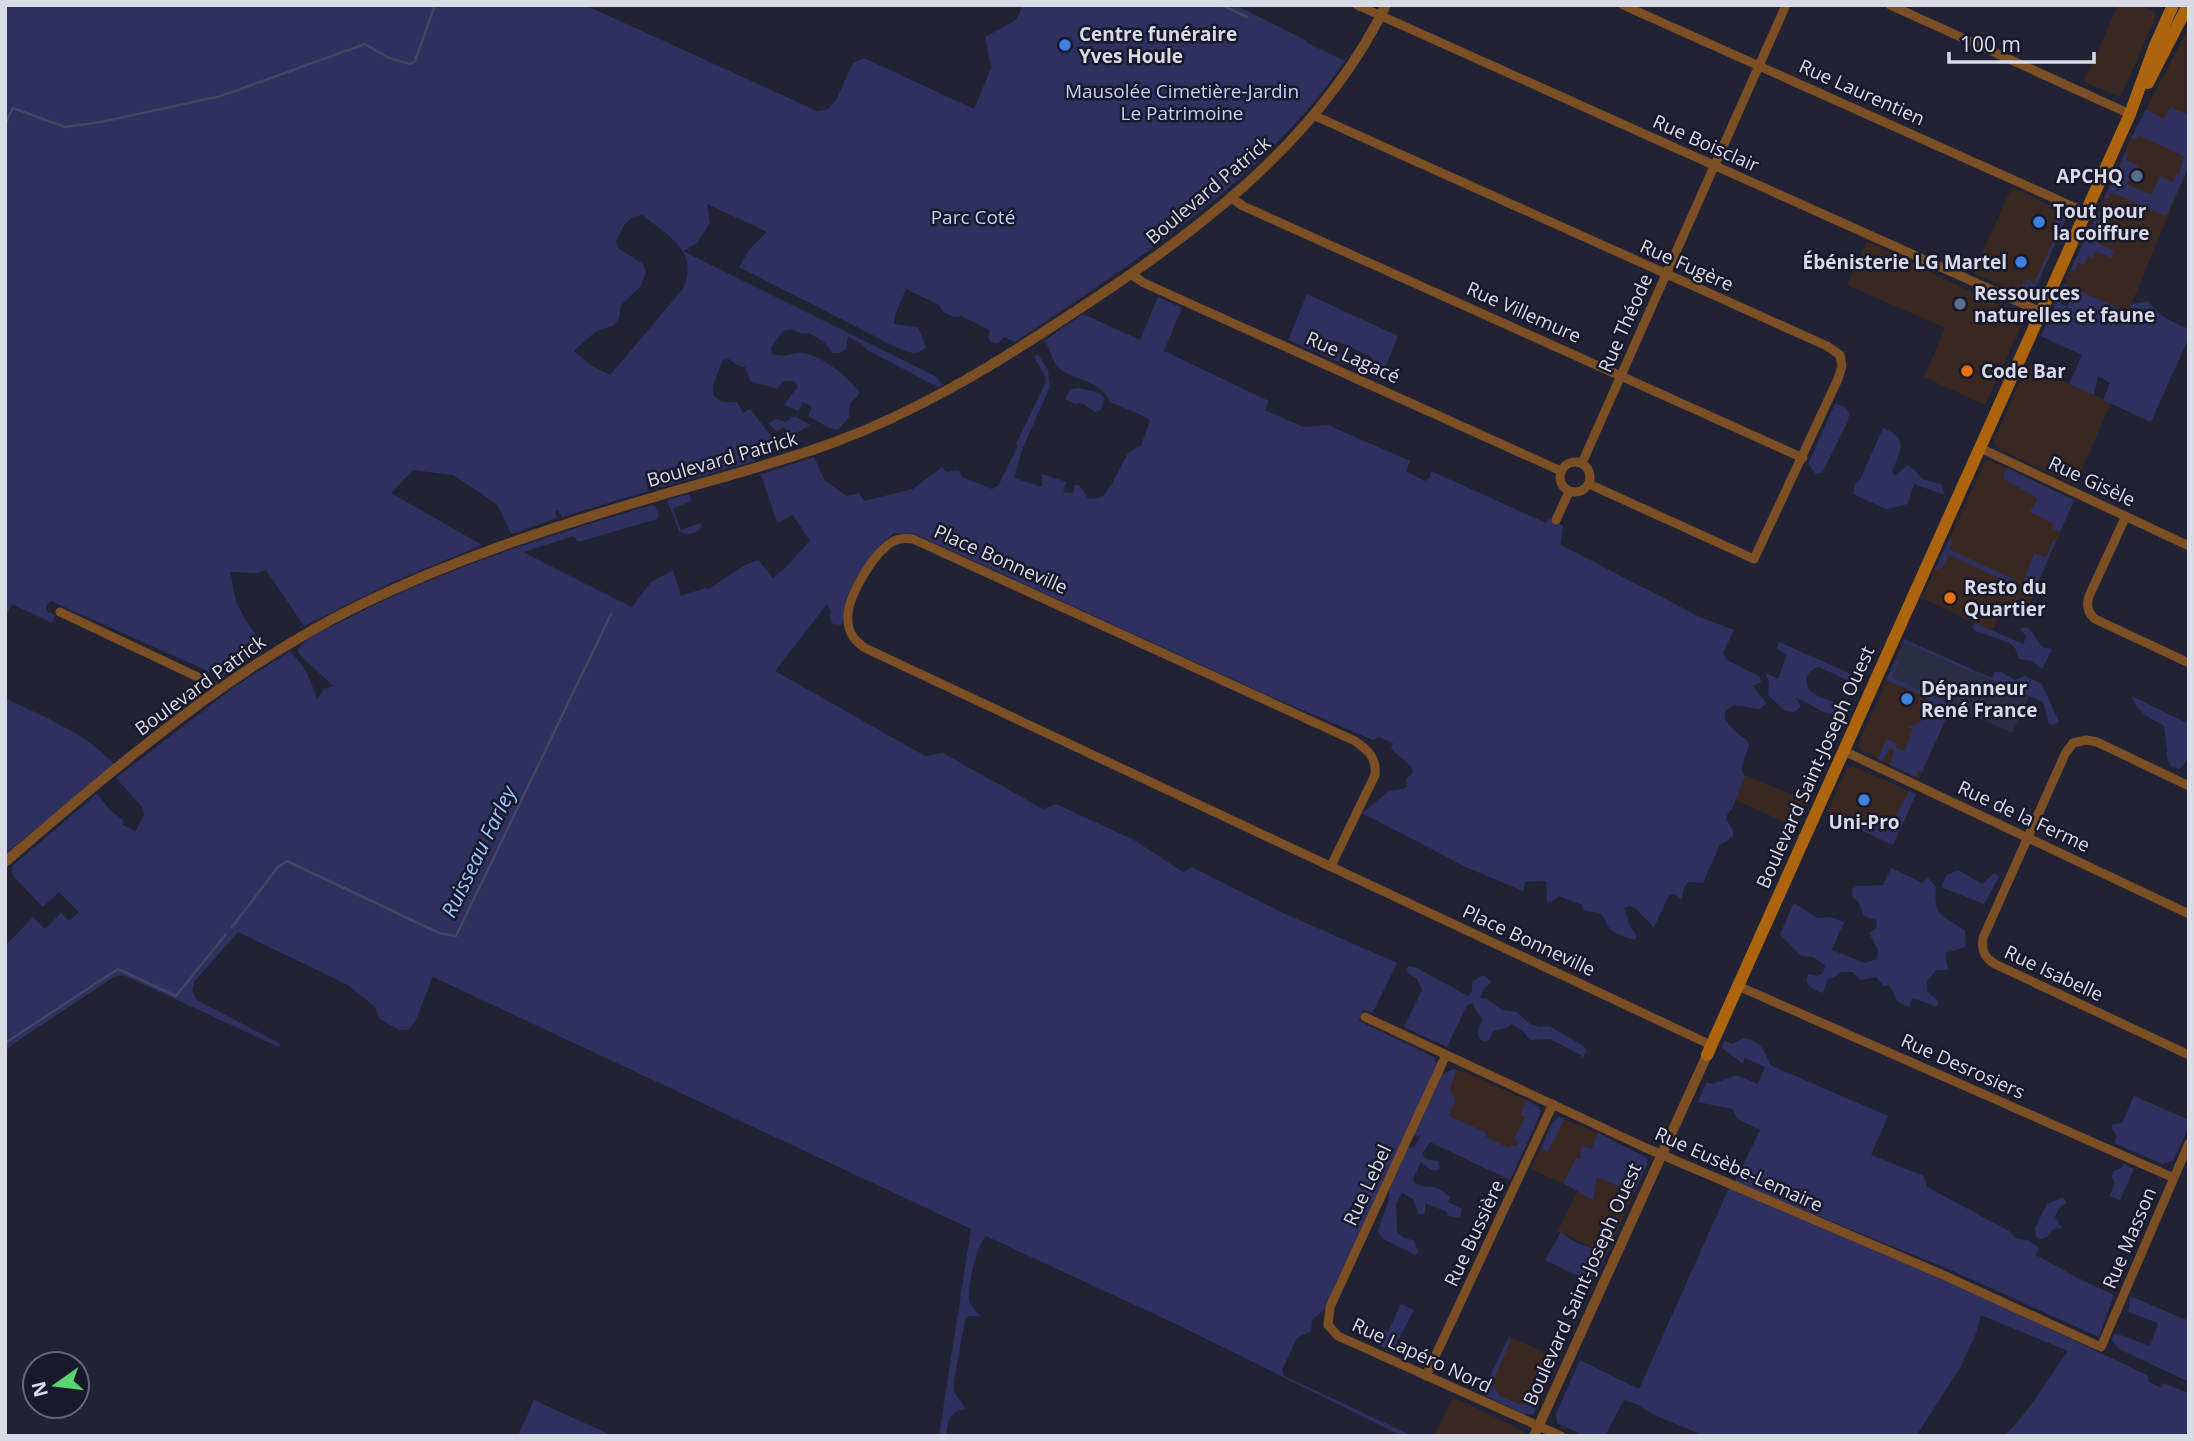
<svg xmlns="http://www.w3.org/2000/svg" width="2194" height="1441" viewBox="0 0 2194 1441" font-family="'Open Sans',sans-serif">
<rect width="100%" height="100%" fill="#212335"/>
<path fill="#392721" d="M 2118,5 L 2142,5 L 2155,13 L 2155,19 L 2121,96 L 2118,96 L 2084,82 Z
M 2189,27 L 2189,166 L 2128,312 L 2064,284 L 2131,138 Z
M 2012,187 L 2068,214 L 2032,296 L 2007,288 L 1973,273 Z
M 1867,241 L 2023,317 L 2024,319 L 1985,405 L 1924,377 L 1945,328 L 1847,285 Z
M 2027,365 L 2111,403 L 2075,485 L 1999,449 L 1995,445 L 1995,438 Z
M 1985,461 L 1991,461 L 2074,500 L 2026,612 L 2005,604 L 1992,631 L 1922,598 Z
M 1888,676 L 1952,705 L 1919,779 L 1862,751 L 1858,745 Z
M 1853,766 L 1916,794 L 1893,845 L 1826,814 L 1846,770 Z
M 1745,775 L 1808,801 L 1796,827 L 1735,800 Z
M 1453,1069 L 1465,1072 L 1535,1104 L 1541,1111 L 1510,1180 L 1414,1134 L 1443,1073 Z
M 1558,1117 L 1598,1133 L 1581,1170 L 1634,1193 L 1607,1254 L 1558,1231 L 1578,1190 L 1531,1169 L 1552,1123 Z
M 1509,1336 L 1559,1359 L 1533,1414 L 1524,1414 L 1482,1394 Z
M 1453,1397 L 1524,1431 L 1525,1436 L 1434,1436 Z"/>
<path fill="#2b2d44" d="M 1904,639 L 2029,697 L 2012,733 L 1888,676 Z"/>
<path fill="#2e305f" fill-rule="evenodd" d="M 5,5 L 585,5 L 817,111 L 828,109 L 836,100 L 853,63 L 864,58 L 974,109 L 991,68 L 985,37 L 1016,20 L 1023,5 L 1235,5 L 1307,41 L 1307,43 L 1345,61 C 1261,182 1136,261 1015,342 L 1004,337 L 998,343 L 991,342 L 988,338 L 990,330 L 961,316 L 954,317 L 943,312 L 939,305 L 906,289 L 895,315 L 894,324 L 918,327 L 926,347 C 915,358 907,351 894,346 L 739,267 L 749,250 L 767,232 L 707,204 L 710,223 L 697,243 L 683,251 L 935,376 L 943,385 L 938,387 L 867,350 L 862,344 L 848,337 L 846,349 L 840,353 L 833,353 L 824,342 L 809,333 L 802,334 L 790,329 L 783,331 L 771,347 L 772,354 C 785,358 787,354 800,353 C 819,353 849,377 860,393 L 850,404 L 849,417 L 838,430 L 829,428 L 808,416 L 812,407 L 803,402 L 798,411 L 784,405 L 798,386 L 794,381 L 784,381 L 777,389 L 750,381 L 745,367 L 737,365 L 729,359 L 723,360 L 714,382 L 713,395 L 722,402 L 737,402 L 743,413 L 750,409 L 778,445 L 753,454 L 755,461 L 654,489 L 651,482 L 646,483 L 648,491 L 562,517 L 558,510 L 555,512 L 557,518 L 511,534 L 498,506 L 482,494 L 453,475 L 413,470 L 391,493 L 482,545 L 397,580 L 304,626 L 266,570 L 258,573 L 230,572 C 233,581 233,591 236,600 C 241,616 256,634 265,650 L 221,677 L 51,601 L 46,606 L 47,611 L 55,615 L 52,623 L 12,604 L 5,618 ZM 642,215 C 668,235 700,252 683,289 L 610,375 L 590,365 L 574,351 L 595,332 L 614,325 L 619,318 L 621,305 L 641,286 L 646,272 L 643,264 L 618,248 L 616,241 L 624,225 L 632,217 Z
M 2170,107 L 2189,115 L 2189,166 L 2166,216 L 2111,192 L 2108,199 L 2104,199 L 2126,152 L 2128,155 L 2126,160 L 2139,166 L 2136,174 L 2132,172 L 2127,184 L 2151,195 L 2160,176 L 2173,182 L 2176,175 L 2179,175 L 2184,156 L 2138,135 L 2135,140 L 2131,138 L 2146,109 L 2164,119 Z
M 2099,210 L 2101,213 L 2098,221 L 2102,224 L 2098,234 L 2101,236 L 2098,243 L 2114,251 L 2111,258 L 2096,251 L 2093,258 L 2088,256 L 2084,265 L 2078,262 L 2075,271 L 2070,271 Z
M 2066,213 L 2068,214 L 2032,296 L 2022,293 L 2022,285 L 2028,280 L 2034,283 L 2060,227 L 2054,224 L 2057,215 Z
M 2064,284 L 2068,286 L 2061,304 L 2067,307 L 2076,289 L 2127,312 L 2131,304 L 2148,301 C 2157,316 2173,322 2189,329 L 2189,337 L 2151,422 L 2103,400 L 2110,383 L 2098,376 L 2094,395 L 2069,384 L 2082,355 L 2041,336 Z
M 1307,294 L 1398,336 L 1380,380 L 1288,340 ZM 1327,340 L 1337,341 L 1372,357 L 1368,370 L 1327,346 Z
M 1158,297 L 1182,308 L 1164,351 L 1269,401 L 1265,410 L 1303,427 L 1328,425 L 1410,461 L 1406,471 L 1425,481 L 1430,478 L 1431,471 L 1546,523 L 1548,519 L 1563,526 L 1561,545 L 1702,618 L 1734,630 L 1723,653 L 1727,660 L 1760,677 L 1761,682 L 1753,686 L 1766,703 L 1760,709 C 1751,709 1739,703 1731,707 C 1713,716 1740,736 1748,741 L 1749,745 L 1741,769 L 1745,777 L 1732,809 L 1728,813 L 1726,819 L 1733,830 L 1733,836 L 1726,842 L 1720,844 L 1703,883 L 1688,882 L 1683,890 L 1682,900 L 1675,894 L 1669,895 L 1654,927 L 1635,908 L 1629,906 L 1624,908 L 1631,928 L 1637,936 L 1635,940 C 1620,935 1608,933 1604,917 L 1599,913 L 1584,910 L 1582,905 L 1559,896 L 1551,902 L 1547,901 L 1546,881 L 1525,882 L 1523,891 L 1468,868 L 1362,813 L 1389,791 L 1403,789 L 1407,786 L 1406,778 L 1411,775 L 1413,770 C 1408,760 1397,757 1391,748 L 1393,743 L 1379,737 L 1373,740 L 1274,698 L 915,534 L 894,533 L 880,545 L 851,587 L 846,600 L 842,625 L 833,624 L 829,616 L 831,611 L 827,604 L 775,671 L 925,756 L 943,753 L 1043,809 L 1056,804 L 1134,840 L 1183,872 L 1192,867 L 1281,912 L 1397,963 L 1373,1012 L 1363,1010 L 1359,1021 L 1434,1057 L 1437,1065 L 1323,1311 L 1312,1320 L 1311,1331 L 1297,1338 L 1282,1370 L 1284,1376 L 1413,1436 L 1402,1436 L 1178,1325 L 986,1236 C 977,1244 966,1290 970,1303 C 972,1308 977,1312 981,1316 L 969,1316 L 965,1320 L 954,1381 L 954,1392 L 966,1409 C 949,1411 949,1420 946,1436 L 939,1436 L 971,1229 L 433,977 L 415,1022 L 408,1030 L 399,1030 L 380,1019 L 375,1007 L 348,985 L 238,932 L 194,982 L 192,990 L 197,1000 L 281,1044 L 279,1047 L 123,975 L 114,977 L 16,1042 L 5,1051 L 5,946 L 33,917 L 45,929 L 61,913 L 69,921 L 79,912 L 59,892 L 43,907 L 14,877 L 11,867 L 97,794 L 111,811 L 123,820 L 123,825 L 136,831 L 144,815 L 143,808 L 116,778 L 237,685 L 289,652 C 304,661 312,684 317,699 L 324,689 L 333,686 L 299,654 L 298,649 C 307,636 328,629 343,621 C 440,570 546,536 652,505 L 655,506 L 659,516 L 657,519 L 578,542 L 574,536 L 523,552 L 632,607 L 651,582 L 673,570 L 681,596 L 705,588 L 709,589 L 745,565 L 758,560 L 773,578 C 788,567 797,554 810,541 L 793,515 L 778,523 L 777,522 L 761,474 L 814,457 L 825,481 L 847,496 L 859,493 L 864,501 L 913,489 L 942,467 L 946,472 L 959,470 L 962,477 L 992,489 L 998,486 L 1018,446 L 1016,444 L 1045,384 L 1046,378 L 1034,357 L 1038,354 L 1048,371 L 1050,387 L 1023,447 L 1014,478 L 1042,487 L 1042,474 L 1067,482 L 1063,492 L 1073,493 L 1075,485 L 1079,485 L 1088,498 L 1094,499 L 1103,496 L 1112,484 L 1128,453 L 1141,445 L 1150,421 L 1146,417 L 1110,402 C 1100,379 1077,382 1060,369 C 1053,363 1049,348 1045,340 L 1083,314 L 1140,340 Z
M 1079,388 L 1100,393 L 1104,398 L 1101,410 L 1095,412 L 1082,403 L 1075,404 L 1065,399 L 1071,389 Z
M 1835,404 L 1845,407 L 1849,413 L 1848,421 L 1822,473 L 1816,474 L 1808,464 Z
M 794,416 L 810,425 L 791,436 L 784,427 L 776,431 L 768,423 L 775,419 L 786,422 Z
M 1883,428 C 1911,440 1899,450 1892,473 L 1895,476 L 1907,465 L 1915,470 L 1922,479 L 1941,484 L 1945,495 L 1914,484 L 1908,504 L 1886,509 L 1853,494 L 1855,484 L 1860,480 Z
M 2007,468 L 2074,500 L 2060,532 L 2052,528 L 2053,523 L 2030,512 L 2037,500 L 2036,497 L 2004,479 L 2004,472 Z
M 689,494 L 692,501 L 673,508 L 681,530 L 701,523 L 702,527 C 696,533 687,537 679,531 L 667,500 Z
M 1950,537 L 1952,542 L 1949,549 L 1959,554 L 1960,552 L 1961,555 L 2016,580 L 2013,585 L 1949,555 L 1943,567 L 1935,570 Z
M 2054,539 L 2056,541 L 2035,589 L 2023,584 L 2034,553 L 2046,557 Z
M 1975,623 L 2023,644 L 2027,636 L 2020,630 L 2023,627 L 2029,628 L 2042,647 L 2052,649 L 2042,669 L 2032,661 L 2019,659 L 2015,648 L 2010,643 L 1975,631 L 1972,627 Z
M 1904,639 L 1992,678 L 1995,672 L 2001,672 L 2015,680 L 2025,676 L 2042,684 L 2059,722 L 2053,725 L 2049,724 L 2043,702 L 1907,644 L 1903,642 Z
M 1779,642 L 1858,677 L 1855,684 L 1819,667 C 1812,669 1809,671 1807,678 C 1803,696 1827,698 1839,704 L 1841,709 L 1839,713 C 1822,718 1811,701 1796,698 L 1801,706 L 1795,712 L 1785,711 L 1768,695 L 1769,683 L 1766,673 L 1778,679 L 1787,655 L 1777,649 Z
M 1895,660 L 1899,662 L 1892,677 L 1952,705 L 1922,772 L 1918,771 L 1916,777 L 1890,765 L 1894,750 L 1890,748 L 1883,761 L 1878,759 L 1886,739 L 1897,744 L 1896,748 L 1904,751 L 1913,729 L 1907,727 C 1924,724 1931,714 1926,697 L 1886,680 Z
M 2132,696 L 2189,724 C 2189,739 2193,759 2179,769 L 2172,767 L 2168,761 L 2164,726 C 2150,717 2136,713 2132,696 Z
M 5,698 C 44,717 84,732 114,764 L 5,854 Z
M 1909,791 L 1916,794 L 1893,845 L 1848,824 L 1848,817 L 1870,828 L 1874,820 L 1882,824 L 1880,829 L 1887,832 Z
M 1891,868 L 1922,883 L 1928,878 L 1936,887 C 1933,919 1944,914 1965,931 L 1966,947 L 1945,953 L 1948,970 L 1936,970 L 1927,981 L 1927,991 L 1939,1002 L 1937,1007 L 1913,998 L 1909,1007 L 1898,1002 L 1889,985 L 1884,986 L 1876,977 L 1860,980 L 1853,972 L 1841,972 L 1833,978 L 1828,979 L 1823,993 L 1814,990 L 1806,982 L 1808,974 L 1817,976 L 1823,973 L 1825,965 L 1813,957 L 1801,956 L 1780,934 L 1794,903 L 1818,918 L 1830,917 L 1844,922 L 1832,950 L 1864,963 L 1877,959 L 1878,950 L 1869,933 L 1877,927 L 1876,920 L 1864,916 L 1858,901 L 1853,898 L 1852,889 L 1857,886 L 1883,885 Z
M 1958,870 L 1982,884 L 1994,873 L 1999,877 L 1984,904 L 1941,887 L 1947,875 Z
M 1409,966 L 1417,968 L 1468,996 L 1472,992 L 1472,982 L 1483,975 L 1492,982 L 1484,988 L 1480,998 L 1486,998 L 1502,1010 L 1517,1012 L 1530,1024 L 1540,1027 L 1549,1026 L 1584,1046 L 1587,1052 L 1582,1058 L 1581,1055 L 1550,1039 L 1530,1040 L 1523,1031 L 1511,1024 L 1507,1028 L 1493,1031 L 1490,1039 L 1485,1042 L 1480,1039 L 1477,1033 L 1483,1019 L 1477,1013 L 1473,1003 L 1467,1005 L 1447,1047 L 1404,1027 L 1422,990 L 1417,979 L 1408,973 L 1407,969 Z
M 1744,1038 C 1759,1040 1766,1051 1770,1065 L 1888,1116 L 1871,1155 L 1924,1176 L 1927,1187 L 2009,1231 L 2017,1239 L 2028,1240 L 2039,1248 L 2036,1255 L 2074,1276 L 2114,1295 L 2099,1337 L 1953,1271 L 1735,1182 L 1760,1130 L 1738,1119 L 1732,1109 L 1698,1102 L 1706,1083 L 1713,1084 L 1736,1075 L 1758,1084 L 1765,1067 L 1745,1058 L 1742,1063 L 1722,1048 L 1724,1041 L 1732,1044 Z
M 1453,1069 L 1457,1070 L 1456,1072 L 1450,1089 L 1455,1101 L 1449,1116 L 1487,1133 L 1486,1137 L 1509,1148 L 1511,1145 L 1517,1146 L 1518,1142 L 1514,1139 L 1525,1117 L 1521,1115 L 1526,1100 L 1539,1107 L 1540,1115 L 1510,1180 L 1430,1142 L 1422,1154 L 1426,1159 L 1438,1161 L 1440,1168 L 1438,1170 L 1431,1170 L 1421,1162 L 1413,1179 L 1415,1184 C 1433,1190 1433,1182 1450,1197 L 1448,1202 L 1462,1209 L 1460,1218 L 1448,1216 L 1447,1212 L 1425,1203 L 1425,1213 L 1419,1215 L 1413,1199 L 1402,1193 L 1396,1204 L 1397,1232 L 1403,1237 L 1414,1241 L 1419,1253 L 1416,1255 L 1385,1240 L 1379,1234 L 1378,1229 L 1389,1200 L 1389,1190 L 1408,1148 L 1414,1147 L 1420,1137 L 1414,1134 L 1442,1075 Z
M 2134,1096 L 2189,1120 L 2189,1126 L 2173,1161 L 2162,1164 L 2114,1143 L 2117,1136 L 2111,1128 L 2113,1124 L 2122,1123 Z
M 1558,1117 L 1565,1118 L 1548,1152 L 1541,1148 L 1552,1123 Z
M 1598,1133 L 1647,1158 L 1647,1165 L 1634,1193 L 1597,1177 L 1593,1200 L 1563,1183 L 1576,1158 L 1580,1159 L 1582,1145 L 1591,1149 Z
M 2124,1164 L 2134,1169 L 2120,1200 L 2110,1196 L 2115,1183 L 2112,1177 L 2113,1171 L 2120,1169 Z
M 1729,1188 L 1980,1296 L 2147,1375 L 2149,1382 L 2161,1388 L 2163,1383 L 2189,1393 L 2189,1436 L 2004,1436 C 2030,1412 2047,1379 2068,1351 L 1981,1315 L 1975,1336 L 1960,1368 L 1918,1433 L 1921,1436 L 1705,1436 L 1654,1415 L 1636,1404 L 1624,1400 L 1605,1436 L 1585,1436 L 1557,1423 L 1556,1414 L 1580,1360 L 1639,1389 Z
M 2063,1197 L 2066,1203 L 2060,1207 L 2055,1217 L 2062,1228 L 2053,1229 L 2047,1237 L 2041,1239 L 2036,1237 L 2035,1228 L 2047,1204 Z
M 1561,1232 C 1578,1247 1586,1244 1607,1254 L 1593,1283 L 1545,1260 Z
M 2130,1296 L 2189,1321 L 2189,1382 L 2119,1349 L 2111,1340 L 2115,1333 L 2150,1346 L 2158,1323 L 2128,1312 Z
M 1401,1304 L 1414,1310 L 1392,1351 L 1376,1343 L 1382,1330 L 1388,1332 Z
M 1509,1336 L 1510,1342 L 1492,1384 L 1500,1396 L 1522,1405 L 1536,1400 L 1540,1402 L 1533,1414 L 1524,1414 L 1482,1394 Z
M 534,1400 L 613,1436 L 518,1436 Z"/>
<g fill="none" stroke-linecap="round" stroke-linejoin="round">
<path stroke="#414762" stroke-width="2.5" d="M 1222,5 L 1247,17
M 5,124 L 13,108 L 65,127 L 101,122 L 221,96 L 365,44 L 389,58 L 410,64 L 415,61 L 435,5
M 232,927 L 278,867 L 287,861 L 439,933 L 456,936 L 611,614
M 5,1043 L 118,969 L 176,996 L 226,934"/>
<path stroke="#7b4f23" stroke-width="9" d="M 1357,5 L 2041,312
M 1623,5 L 2085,212
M 1890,5 L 2130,114
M 1315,116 L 1827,346 L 1840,355 L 1842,366 L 1838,379 L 1754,559 L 1589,484
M 1232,198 L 1243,206 L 1803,458
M 1131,274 L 1144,283 L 1561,471
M 1980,448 L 2189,546
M1560 477a15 15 0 1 1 30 0a15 15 0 1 1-30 0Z
M 1582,463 L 1786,5
M 2126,516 L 2089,596 C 2086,605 2088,613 2095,619 L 2189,663
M 1556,520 L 1569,492
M 60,612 L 202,679 L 218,691
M 1844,751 L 2189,914
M 2189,786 L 2097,742 L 2086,740 L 2073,743 L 2065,754 L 1983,938 C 1981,951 1985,959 1997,965 L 2189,1055
M 1331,866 L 1375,775 C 1377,758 1368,750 1355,741 L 913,539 C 906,538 899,538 892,542 C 873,554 845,599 848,622 C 849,634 855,641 865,648 L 1711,1045
M 1738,986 L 2174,1178
M 1365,1017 L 1646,1148 L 1941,1274 L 2101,1347 L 2189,1143
M 1446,1055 L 1330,1307 L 1328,1325 L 1338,1336 L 1561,1436
M 1426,1376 L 1553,1104"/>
<path stroke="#7b4f23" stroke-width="10" d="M 5,862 C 116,767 230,668 362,604 C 455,559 552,527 651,498 C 712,480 775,464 835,442 C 916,412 989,368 1062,320 C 1190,237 1317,146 1386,5
M 1534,1436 L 1707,1055"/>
<path stroke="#ac650e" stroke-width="12" d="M 2148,83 L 2188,5
M 1707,1055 L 2130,114 L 2154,48 L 2173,5"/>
</g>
<g fill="#3f7fe0" stroke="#18192b" stroke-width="2.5">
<circle cx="1065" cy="45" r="7"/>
<circle cx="2039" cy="222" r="7"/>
<circle cx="2021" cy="262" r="7"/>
<circle cx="1907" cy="699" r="7"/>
<circle cx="1864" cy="800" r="7"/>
</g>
<g fill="#5c6f8a" stroke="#18192b" stroke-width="2.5">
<circle cx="2137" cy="176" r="7"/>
<circle cx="1960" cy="304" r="7"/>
</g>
<g fill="#e8710a" stroke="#18192b" stroke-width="2.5">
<circle cx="1967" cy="371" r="7"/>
<circle cx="1950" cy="598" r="7"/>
</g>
<g text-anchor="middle" stroke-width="5" stroke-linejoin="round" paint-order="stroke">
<g font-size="19" font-weight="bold" fill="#d8dae6" stroke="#18192b" text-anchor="start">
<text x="1079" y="41">Centre funéraire<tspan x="1079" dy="22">Yves Houle</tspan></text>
<text x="2123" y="183" text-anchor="end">APCHQ</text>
<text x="2053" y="218">Tout pour<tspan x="2053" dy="22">la coiffure</tspan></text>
<text x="2007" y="269" text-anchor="end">Ébénisterie LG Martel</text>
<text x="1974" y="300">Ressources<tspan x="1974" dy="22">naturelles et faune</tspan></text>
<text x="1981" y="378">Code Bar</text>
<text x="1964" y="594">Resto du<tspan x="1964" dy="22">Quartier</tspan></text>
<text x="1921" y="695">Dépanneur<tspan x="1921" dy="22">René France</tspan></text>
<text x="1864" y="829" text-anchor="middle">Uni-Pro</text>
</g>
<g font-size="19" fill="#c7ccf9" stroke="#18192b">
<text x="1182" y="98">Mausolée Cimetière-Jardin<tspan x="1182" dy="22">Le Patrimoine</tspan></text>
<text x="973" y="224">Parc Coté</text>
</g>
<g font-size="19" fill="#d8dae6" stroke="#18192b">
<text transform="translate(1862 92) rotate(24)" y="7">Rue Laurentien</text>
<text transform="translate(1706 143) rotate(24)" y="7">Rue Boisclair</text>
<text transform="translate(1208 190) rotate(-40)" y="7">Boulevard Patrick</text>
<text transform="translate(1687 265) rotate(24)" y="7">Rue Fugère</text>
<text transform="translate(1524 312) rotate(24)" y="7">Rue Villemure</text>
<text transform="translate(1625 323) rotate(-66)" y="7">Rue Théode</text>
<text transform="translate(1353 357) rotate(24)" y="7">Rue Lagacé</text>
<text transform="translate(722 459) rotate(-16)" y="7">Boulevard Patrick</text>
<text transform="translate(2092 481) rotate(25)" y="7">Rue Gisèle</text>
<text transform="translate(1001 559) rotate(24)" y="7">Place Bonneville</text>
<text transform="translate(200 685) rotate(-36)" y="7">Boulevard Patrick</text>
<text transform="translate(1815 767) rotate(-66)" y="7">Boulevard Saint-Joseph Ouest</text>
<text transform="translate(2024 816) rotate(25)" y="7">Rue de la Ferme</text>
<text transform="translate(1529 940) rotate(25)" y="7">Place Bonneville</text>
<text transform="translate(2054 973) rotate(25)" y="7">Rue Isabelle</text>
<text transform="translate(1963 1066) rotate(24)" y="7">Rue Desrosiers</text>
<text transform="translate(1739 1169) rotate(24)" y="7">Rue Eusèbe-Lemaire</text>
<text transform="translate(1367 1185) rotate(-65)" y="7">Rue Lebel</text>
<text transform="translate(1474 1233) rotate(-65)" y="7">Rue Bussière</text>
<text transform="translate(2129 1238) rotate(-67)" y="7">Rue Masson</text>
<text transform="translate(1582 1284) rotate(-66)" y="7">Boulevard Saint-Joseph Ouest</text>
<text transform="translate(1422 1355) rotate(25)" y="7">Rue Lapéro Nord</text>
</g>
<g font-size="21" font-style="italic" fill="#9bc5ff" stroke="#18192b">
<text transform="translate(479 852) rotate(-64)" y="7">Ruisseau Farley</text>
</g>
</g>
<rect width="2194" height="1441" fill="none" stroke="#d8dae6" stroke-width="14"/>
<g transform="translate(56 1385) rotate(256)"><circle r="33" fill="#18192b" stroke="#656676" stroke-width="2"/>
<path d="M0-5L12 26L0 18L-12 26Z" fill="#58d570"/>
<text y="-10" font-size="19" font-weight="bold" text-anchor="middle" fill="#d8dae6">N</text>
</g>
<path d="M1949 52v10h145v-10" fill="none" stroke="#d8dae6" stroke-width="3.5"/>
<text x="1960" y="52" font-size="21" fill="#d8dae6" stroke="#18192b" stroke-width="5" paint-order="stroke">100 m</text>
</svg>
